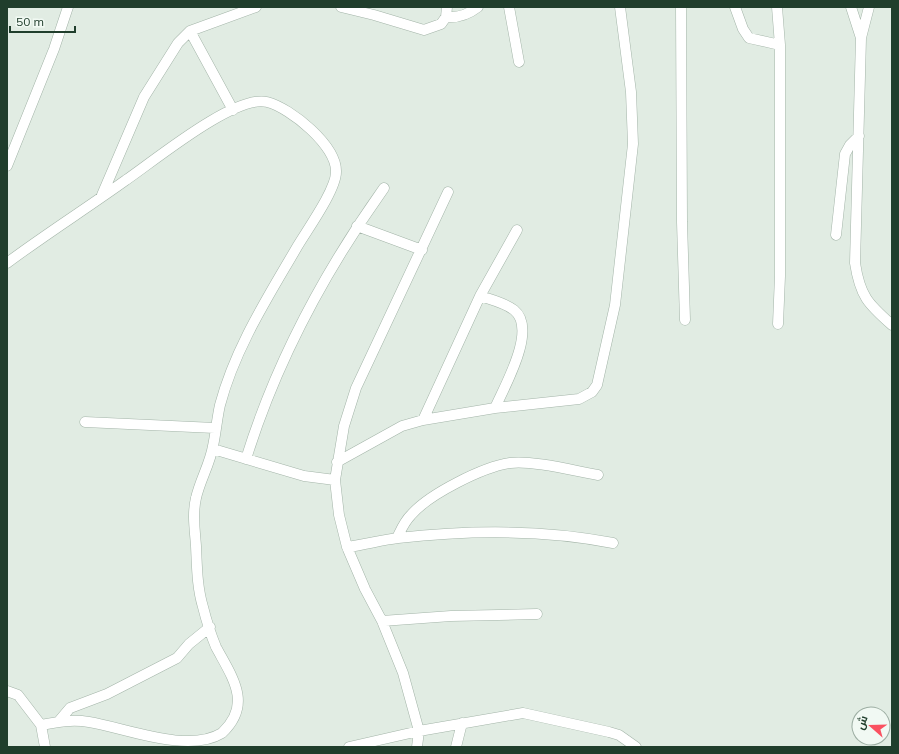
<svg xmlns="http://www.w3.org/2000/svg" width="899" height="754" viewBox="0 0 899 754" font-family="Mulish,Cairo,sans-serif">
<rect width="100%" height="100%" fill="#e1ece3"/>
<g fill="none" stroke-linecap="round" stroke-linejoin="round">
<defs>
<path id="minor" d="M 341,7 L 374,15 L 424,30 L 441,24 L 446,17
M 447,7 L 446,17 C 457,18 469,14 478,7
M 509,7 L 519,62
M 681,7 L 682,222 L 685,320
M 735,7 L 743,29 L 749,38 L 780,45
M 777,7 L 780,45 L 780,276 L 778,324
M 851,7 L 861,38 L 855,263 C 860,296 868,304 892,325
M 190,31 L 233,110
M 861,38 L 869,7
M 7,166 L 54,49 L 68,7
M 102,195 L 144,97 L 178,43 L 190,31 L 256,7
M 357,226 L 422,250
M 836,235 L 845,154 L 850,145 L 859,136
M 7,263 C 46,234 87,208 126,180 C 154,161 235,94 267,102 C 291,108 337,146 336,172 C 336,190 307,230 297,247 C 268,297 235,348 220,405 C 217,418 216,432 213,446 C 210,464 200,480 196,498 C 192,514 195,531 196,546 C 197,567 197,587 203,607 C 206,619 211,635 216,647 C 232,677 253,704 222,733 C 188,754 126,728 89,722 C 72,719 57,722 41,725 L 18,695 L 7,691
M 480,296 C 492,300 505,303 514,310 C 538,329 504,387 495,408
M 423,420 L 480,296 L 517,230
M 85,422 L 215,428
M 213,449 L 304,476 L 335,480
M 246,459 C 276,362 325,271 384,188
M 337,462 L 402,426 L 423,420 L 495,408 L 579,399 L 592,392 L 597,385 L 615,305 L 633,144 L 631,92 L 620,7
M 397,538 C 401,530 404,522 411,515 C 429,494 483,467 510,463 C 532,460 575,471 598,475
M 347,547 C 364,545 381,540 398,538 C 470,530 542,529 613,543
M 382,621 L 451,616 L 537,614
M 59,721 L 70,708 L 107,694 L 177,658 L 189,644 L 210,627
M 41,725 L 45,747
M 349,747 L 419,731 L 523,713 L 609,732 L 619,735 L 636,747
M 417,747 L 419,731 L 403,673 L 382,621 L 365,589 L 347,547 L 339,515 L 335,480 L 344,426 L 356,388 L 448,192
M 456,747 L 462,723"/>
</defs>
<use href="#minor" stroke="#a3b4a8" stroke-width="11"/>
<use href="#minor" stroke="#fff" stroke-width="10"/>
</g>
<rect width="899" height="754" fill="none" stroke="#203e2c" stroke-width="16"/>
<g transform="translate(871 726) rotate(290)"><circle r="19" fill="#f1f9f3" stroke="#9daea3"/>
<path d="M0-3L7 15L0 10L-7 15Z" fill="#fa5160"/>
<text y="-6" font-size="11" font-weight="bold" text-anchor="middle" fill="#203e2c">ش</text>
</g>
<path d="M10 26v6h65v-6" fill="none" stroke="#203e2c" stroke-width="2"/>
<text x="16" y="26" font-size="12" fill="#203e2c" stroke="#f1f9f3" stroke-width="3" paint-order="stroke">50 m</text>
</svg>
